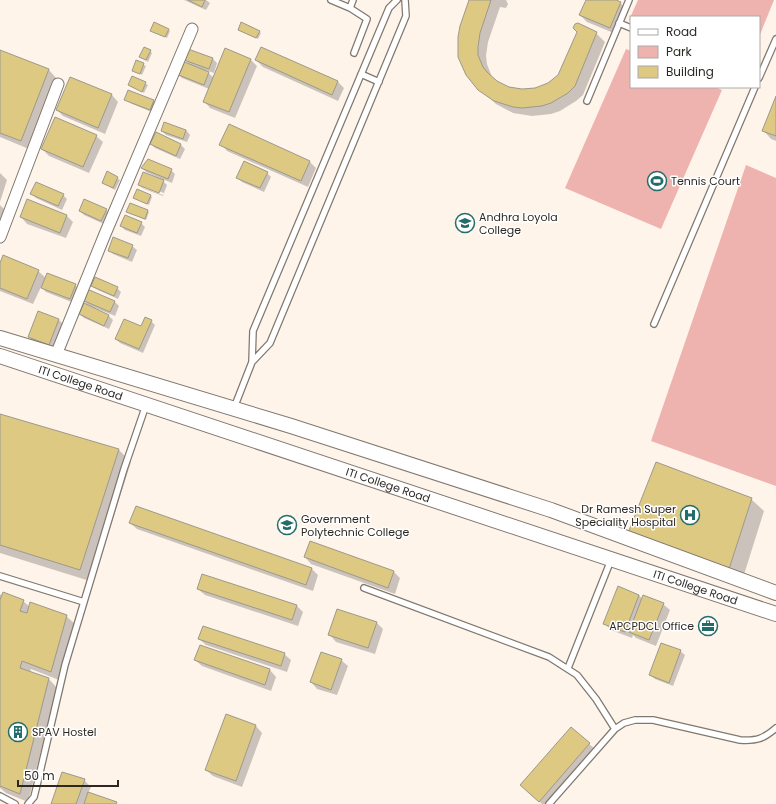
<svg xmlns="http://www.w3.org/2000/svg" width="776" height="804" viewBox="0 0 776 804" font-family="Poppins,sans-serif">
<rect width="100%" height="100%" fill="#fef4ea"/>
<path fill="#efb3af" d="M 638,0 L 774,0 L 759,37 L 759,17 L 631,17 L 631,21 L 629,20 Z
M 626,49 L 631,51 L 631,87 L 715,87 L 722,90 L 661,229 L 565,188 Z
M 746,165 L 776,178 L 776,486 L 651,441 Z"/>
<path fill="#0003" fill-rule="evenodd" d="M 184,0 L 206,0 L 210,3 L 206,10 Z
M 470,0 L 506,0 L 508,4 L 506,8 L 500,7 L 488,42 L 486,56 L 487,64 L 492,77 L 502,85 L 522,90 L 542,87 L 559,75 L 596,33 L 605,42 L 583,95 L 576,101 L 560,111 L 551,114 L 532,116 L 513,113 L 496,104 L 479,88 Z
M 587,0 L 613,0 L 620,3 L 627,9 L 616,34 L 587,22 L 580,15 Z
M 151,30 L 168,30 L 170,31 L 167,38 Z
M 239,30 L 259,32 L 261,33 L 258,39 Z
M 189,50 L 213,59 L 217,63 L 214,73 L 205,70 L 214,78 L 251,60 L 257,66 L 235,118 L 210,108 L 204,101 L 209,89 L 182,78 L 178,74 L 192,67 L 185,60 Z
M 0,51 L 49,70 L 57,79 L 29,149 L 0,137 Z
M 150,51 L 152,53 L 148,62 L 140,57 Z
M 256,60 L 338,82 L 344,88 L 338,101 L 263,67 Z
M 137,61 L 146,66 L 142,75 L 133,70 Z
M 132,77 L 148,85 L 144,93 L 129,85 Z
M 71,78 L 112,95 L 118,102 L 105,134 L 63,116 L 57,110 Z
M 776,98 L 776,141 L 771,139 L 763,130 Z
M 126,99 L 153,101 L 158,105 L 154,113 L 130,103 Z
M 229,126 L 310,162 L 316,168 L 308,187 L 227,151 L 221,144 Z
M 186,130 L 190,135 L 187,142 L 166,135 L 162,131 Z
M 156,134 L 181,145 L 185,149 L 180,159 L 155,148 L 151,144 Z
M 96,136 L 103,142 L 89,173 L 49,156 L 42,149 Z
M 142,168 L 171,170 L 175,174 L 172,183 L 160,178 L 167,185 L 163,196 L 144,189 L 139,185 L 159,180 L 160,178 L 146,172 ZM 143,186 L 164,193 L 163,195 L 143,188 Z
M 0,173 L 7,180 L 0,202 Z
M 108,173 L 120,180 L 115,190 L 103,183 Z
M 267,173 L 271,177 L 264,192 L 242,182 L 237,177 Z
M 32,194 L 63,195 L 67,199 L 62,210 L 36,198 Z
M 151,196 L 152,197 L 149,205 L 134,198 Z
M 0,205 L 4,209 L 0,221 Z
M 106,210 L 111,214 L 106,225 L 84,215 L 80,211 Z
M 148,211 L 149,212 L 146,220 L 128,212 Z
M 66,215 L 73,222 L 66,238 L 27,224 L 21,217 Z
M 141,223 L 145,227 L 141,236 L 125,230 L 121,226 Z
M 132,246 L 137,250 L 132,262 L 113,254 L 109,250 Z
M 0,265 L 38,271 L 46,278 L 75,285 L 79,289 L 74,303 L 46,292 L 41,287 L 33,304 L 0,291 Z
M 92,285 L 117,288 L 121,292 L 118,299 L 96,289 Z
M 83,300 L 115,302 L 119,306 L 115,316 L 93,307 L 92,308 L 109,316 L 113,320 L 109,329 L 84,318 L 80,314 L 90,307 Z
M 59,320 L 63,324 L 53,349 L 33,341 L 29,337 Z
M 151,321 L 155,325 L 143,353 L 120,343 L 116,339 Z
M 0,415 L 119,450 L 131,462 L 93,582 L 0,553 Z
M 751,499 L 764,511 L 742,581 L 642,545 Z
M 136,507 L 312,569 L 318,575 L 313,591 L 137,529 L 130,523 Z
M 310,542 L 394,572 L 400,578 L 395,594 L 311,564 L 305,557 Z
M 618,588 L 639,595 L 642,599 L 663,604 L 670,610 L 656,646 L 636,638 L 633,635 L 632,638 L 611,630 L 605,624 Z
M 198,589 L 297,606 L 303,612 L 298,626 L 205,595 Z
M 0,594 L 3,597 L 23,601 L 30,607 L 66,616 L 75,624 L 59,680 L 31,669 L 30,672 L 49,679 L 57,688 L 28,802 L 6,793 L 0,788 Z
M 377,623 L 383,629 L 375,654 L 336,642 L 330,635 Z
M 199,639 L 284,654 L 291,660 L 287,672 L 206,645 Z
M 200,646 L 270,670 L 276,677 L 271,691 L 202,666 L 195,660 Z
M 680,651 L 685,655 L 673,686 L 655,679 L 650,675 Z
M 341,660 L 348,666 L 337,695 L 317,689 L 311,682 Z
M 226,715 L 256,726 L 262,733 L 242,787 L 213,776 L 206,770 Z
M 571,728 L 596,750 L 549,804 L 542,804 L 528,792 Z
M 84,780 L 91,787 L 88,793 L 118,804 L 52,804 Z"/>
<path fill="#ddc981" stroke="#9c998d" d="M 188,0 L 205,0 L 202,7 Z
M 469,0 L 491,0 L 480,33 L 478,47 L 478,55 L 483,67 L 487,72 L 497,81 L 509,87 L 522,89 L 535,88 L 548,83 L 558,75 L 577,32 L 573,28 L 575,24 L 578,23 L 597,32 L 575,86 L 568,93 L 551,103 L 542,106 L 522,108 L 513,107 L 494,101 L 478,90 L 466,75 L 458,57 L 458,37 L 460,26 Z
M 586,0 L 616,0 L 621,2 L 610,28 L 579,15 Z
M 154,22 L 169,29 L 165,37 L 150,31 Z
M 241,22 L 260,31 L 256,38 L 238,30 Z
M 144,47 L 151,50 L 146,60 L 139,57 Z
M 261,47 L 338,81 L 332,95 L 255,60 Z
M 225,48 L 251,59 L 229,112 L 203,102 Z
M 188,49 L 213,58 L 209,69 L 184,60 Z
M 0,50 L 49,69 L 21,141 L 0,133 Z
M 136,60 L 144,63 L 140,74 L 132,71 Z
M 182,61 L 209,72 L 204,85 L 176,74 Z
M 132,76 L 146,82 L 142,92 L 128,85 Z
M 70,77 L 112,94 L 98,128 L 56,110 Z
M 128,90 L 154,100 L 150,110 L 124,100 Z
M 776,96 L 776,136 L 762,131 Z
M 55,117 L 97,135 L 83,167 L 41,149 Z
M 164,122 L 186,130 L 183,139 L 161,131 Z
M 229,124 L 310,161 L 301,181 L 219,145 Z
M 156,132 L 181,144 L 176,156 L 150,144 Z
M 148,159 L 172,169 L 168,179 L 141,168 Z
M 244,161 L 268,172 L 260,188 L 236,178 Z
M 107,171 L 118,177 L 113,188 L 102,183 Z
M 143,172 L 164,180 L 159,193 L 138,185 Z
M 36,182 L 64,194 L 58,206 L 30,194 Z
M 137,189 L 151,195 L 147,204 L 133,198 Z
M 27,199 L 67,215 L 60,233 L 20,217 Z
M 84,199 L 107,209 L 101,221 L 79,211 Z
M 130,203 L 148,210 L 145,219 L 126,212 Z
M 125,215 L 142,222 L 137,233 L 120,226 Z
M 113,237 L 133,245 L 128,258 L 108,251 Z
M 3,255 L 39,270 L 27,299 L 0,288 L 0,263 Z
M 47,273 L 76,284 L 70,299 L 41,288 Z
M 95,277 L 118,287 L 114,296 L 91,286 Z
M 87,289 L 115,301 L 110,312 L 82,300 Z
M 84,303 L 109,315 L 104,326 L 79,314 Z
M 38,311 L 59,319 L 49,345 L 28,337 Z
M 145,317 L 152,320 L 139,349 L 115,339 L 124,319 L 141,326 Z
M 0,414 L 119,449 L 80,570 L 0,545 Z
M 656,462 L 752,498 L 729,569 L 628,533 Z
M 136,506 L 312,568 L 306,585 L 129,523 Z
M 310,541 L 394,571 L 388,588 L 304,557 Z
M 202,574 L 297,605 L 292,620 L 197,589 Z
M 618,586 L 639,595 L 625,632 L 603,624 Z
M 3,592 L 24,600 L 20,611 L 27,613 L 30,602 L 67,615 L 51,672 L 22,661 L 20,668 L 49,678 L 20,794 L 0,786 L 0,600 Z
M 643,595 L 664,603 L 649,640 L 629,632 Z
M 337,609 L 377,622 L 368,648 L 328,635 Z
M 203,626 L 285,653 L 281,666 L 198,639 Z
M 661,643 L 681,650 L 669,683 L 649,675 Z
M 200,645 L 270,669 L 265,685 L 194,660 Z
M 321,652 L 342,659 L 331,690 L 310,682 Z
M 226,714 L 256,725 L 236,781 L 205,770 Z
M 571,727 L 590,743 L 539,802 L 520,785 Z
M 62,772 L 85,779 L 76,804 L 51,804 Z
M 88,792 L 117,802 L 116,804 L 84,804 Z"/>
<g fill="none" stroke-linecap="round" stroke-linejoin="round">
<defs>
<path id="service" d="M 331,0 L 350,8 L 367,19 L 354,53
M 350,8 L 353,0
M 619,23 L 631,28
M 361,74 L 379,82
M 759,78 L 776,39
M 587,101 L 629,0
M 654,324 L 755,87
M 252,362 L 270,343 L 406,16 L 405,0
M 234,408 L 252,362 L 253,331 L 389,8 L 397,0
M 0,576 L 84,602
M 364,588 L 549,657 L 577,675 L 596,699 L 615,729
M 568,668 L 611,560
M 0,796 L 15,804
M 28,804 L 34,797 L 37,785 L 65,665 L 124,469 L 146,405
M 549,804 L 615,729 L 624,723 L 635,720 L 653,720 L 740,740 C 757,741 763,739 776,728"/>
<path id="minor" d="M 0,237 L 58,84
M 56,355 L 105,234 L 192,29"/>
<g id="tertiary">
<path d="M 0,338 L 291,426 L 551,510 L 776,593"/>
<path id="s1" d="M 0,356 L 776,614"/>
</g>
</defs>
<use href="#service" stroke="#81786f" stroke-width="8"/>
<use href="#minor" stroke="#81786f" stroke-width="13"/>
<use href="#tertiary" stroke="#81786f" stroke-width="16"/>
<use href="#service" stroke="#fff" stroke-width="5.5"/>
<use href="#minor" stroke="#fff" stroke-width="11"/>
<use href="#tertiary" stroke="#fff" stroke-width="14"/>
</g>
<defs>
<symbol id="stadium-ring" viewBox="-11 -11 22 22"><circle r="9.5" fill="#fff" stroke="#226d6a" stroke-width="1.5"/><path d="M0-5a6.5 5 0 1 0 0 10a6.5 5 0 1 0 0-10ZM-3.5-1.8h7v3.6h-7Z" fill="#226d6a"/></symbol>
<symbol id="university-ring" viewBox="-11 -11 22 22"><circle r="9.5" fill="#fff" stroke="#226d6a" stroke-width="1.5"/><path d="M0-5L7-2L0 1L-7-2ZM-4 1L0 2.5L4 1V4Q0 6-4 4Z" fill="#226d6a"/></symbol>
<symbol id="hospital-ring" viewBox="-11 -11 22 22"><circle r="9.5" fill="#fff" stroke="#226d6a" stroke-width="1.5"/><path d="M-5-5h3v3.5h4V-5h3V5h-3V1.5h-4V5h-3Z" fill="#226d6a"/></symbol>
<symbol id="office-ring" viewBox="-11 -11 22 22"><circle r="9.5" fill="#fff" stroke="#226d6a" stroke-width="1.5"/><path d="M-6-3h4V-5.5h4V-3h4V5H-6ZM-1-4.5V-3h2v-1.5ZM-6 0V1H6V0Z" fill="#226d6a"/></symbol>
<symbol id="building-ring" viewBox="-11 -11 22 22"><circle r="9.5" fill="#fff" stroke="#226d6a" stroke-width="1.5"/><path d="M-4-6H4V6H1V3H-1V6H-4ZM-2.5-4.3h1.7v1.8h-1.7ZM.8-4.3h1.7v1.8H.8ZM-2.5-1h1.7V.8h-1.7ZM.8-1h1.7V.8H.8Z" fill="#226d6a"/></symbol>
</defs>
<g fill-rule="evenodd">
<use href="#stadium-ring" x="646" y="170" width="22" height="22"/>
<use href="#university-ring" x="454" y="212" width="22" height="22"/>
<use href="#hospital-ring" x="679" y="504" width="22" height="22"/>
<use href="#university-ring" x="276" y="514" width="22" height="22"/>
<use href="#office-ring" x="697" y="615" width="22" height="22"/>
<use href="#building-ring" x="7" y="721" width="22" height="22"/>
</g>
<g text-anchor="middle" stroke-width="3" stroke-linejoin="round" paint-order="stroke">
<g font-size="11" fill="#2c2824" stroke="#fff" text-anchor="start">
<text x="671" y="185">Tennis Court</text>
<text x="479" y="221">Andhra Loyola<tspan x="479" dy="13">College</tspan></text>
<text x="676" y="513" text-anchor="end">Dr Ramesh Super<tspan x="676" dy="13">Speciality Hospital</tspan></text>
<text x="301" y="523">Government<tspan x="301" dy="13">Polytechnic College</tspan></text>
<text x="694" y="630" text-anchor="end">APCPDCL Office</text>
<text x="32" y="736">SPAV Hostel</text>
</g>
<g font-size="11" fill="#2c2824" stroke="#fff">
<text dy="4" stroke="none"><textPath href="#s1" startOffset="85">ITI College Road</textPath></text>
<text dy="4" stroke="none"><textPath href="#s1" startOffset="409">ITI College Road</textPath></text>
<text dy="4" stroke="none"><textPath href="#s1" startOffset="733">ITI College Road</textPath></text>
</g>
</g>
<rect x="630" y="16" width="130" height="72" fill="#ffffff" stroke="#aba9a7"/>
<rect x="638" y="29" width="20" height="6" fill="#ffffff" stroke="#aba9a7"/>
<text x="666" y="36" font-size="12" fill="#2c2824">Road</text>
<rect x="638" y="46" width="20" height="12" fill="#efb3af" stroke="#aba9a7"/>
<text x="666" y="56" font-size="12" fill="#2c2824">Park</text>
<rect x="638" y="66" width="20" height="12" fill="#ddc981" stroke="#aba9a7"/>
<text x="666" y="76" font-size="12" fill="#2c2824">Building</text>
<path d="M18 780v6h100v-6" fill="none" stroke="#2c2824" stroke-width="2"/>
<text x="24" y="780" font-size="12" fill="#2c2824" stroke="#ffffff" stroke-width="3" paint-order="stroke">50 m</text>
</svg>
